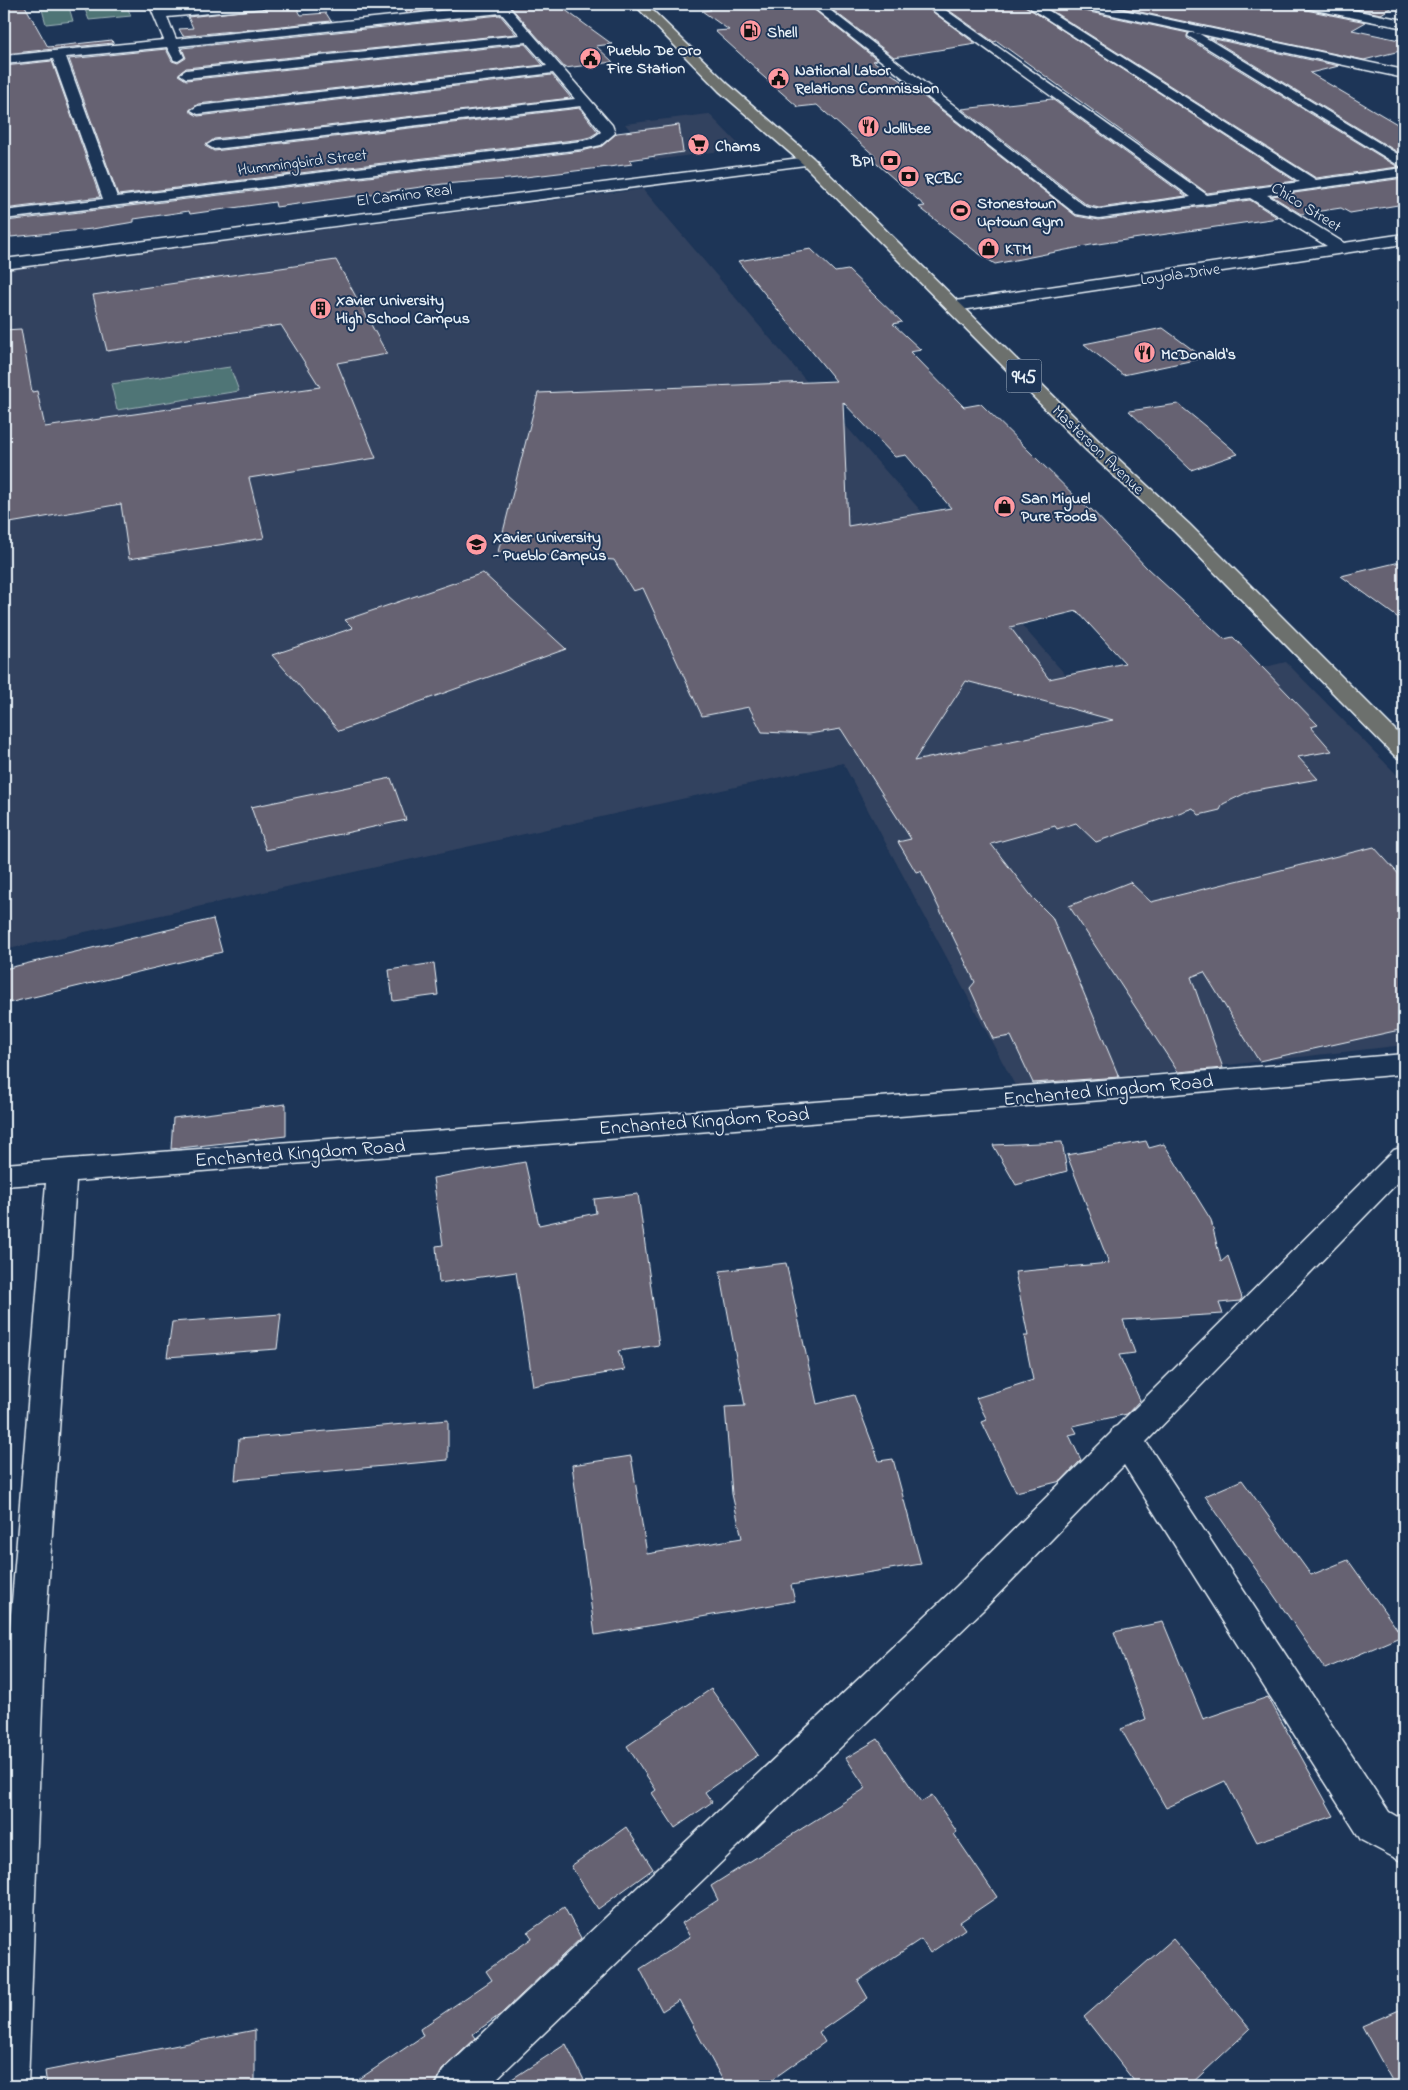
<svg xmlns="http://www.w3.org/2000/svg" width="1408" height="2090" viewBox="0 0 1408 2090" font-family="'Indie Flower',sans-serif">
<rect width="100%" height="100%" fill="#1d3557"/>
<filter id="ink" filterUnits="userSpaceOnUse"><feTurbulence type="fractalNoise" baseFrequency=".02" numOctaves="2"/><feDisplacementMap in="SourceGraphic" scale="10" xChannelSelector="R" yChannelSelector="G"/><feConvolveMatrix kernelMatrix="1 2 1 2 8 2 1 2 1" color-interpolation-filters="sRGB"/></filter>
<g filter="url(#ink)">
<path fill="#33425f" d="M 709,114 L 742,148 L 655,160 L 625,124 Z
M 643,189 L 807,382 L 1094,707 L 1286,662 L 1404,782 L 1404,1045 L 1017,1089 L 843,763 L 4,950 L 4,270 Z"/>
<path fill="#507476" stroke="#9cb2b7" d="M 68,4 L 73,21 L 46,24 L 41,6 Z
M 83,4 L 126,4 L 131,16 L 89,20 Z
M 230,367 L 239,391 L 117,410 L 111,384 Z"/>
<path fill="#666272" stroke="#e8f1f8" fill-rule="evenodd" d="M 4,4 L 24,4 L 48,47 L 112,40 L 113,43 L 4,54 Z
M 400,4 L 491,4 L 408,13 Z
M 508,4 L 557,4 L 612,44 L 596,46 L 613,62 L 565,68 Z
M 704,4 L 807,4 L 877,60 L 873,61 L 918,92 L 1076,216 L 1099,220 L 1250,200 L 1278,218 L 1091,245 L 995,264 L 975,251 L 919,207 L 925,206 L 870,158 L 876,157 L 817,105 L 798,107 L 757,71 L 759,71 L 715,31 L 729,30 L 702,11 L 711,10 Z
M 825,4 L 922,4 L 976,44 L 894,57 Z
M 940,4 L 1022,4 L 1295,181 L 1207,193 L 997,41 L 994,42 Z
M 1041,4 L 1072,4 L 1080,10 L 1188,33 L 1187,38 L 1398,167 L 1316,178 Z
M 1103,4 L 1298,4 L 1306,10 L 1366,22 L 1352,30 L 1404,41 L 1404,50 L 1364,60 Z
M 1331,4 L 1398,4 L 1381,14 Z
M 286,6 L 288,9 L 297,8 L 301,15 L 326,13 L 331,21 L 183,36 L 179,29 L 193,28 L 188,17 Z
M 500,15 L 516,34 L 186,68 L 178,75 L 186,80 L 525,44 L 543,65 L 198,104 L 189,111 L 198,116 L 552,75 L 571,98 L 214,139 L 205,146 L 214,151 L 580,108 L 598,132 L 590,137 L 582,139 L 118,195 L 69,59 L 166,49 L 172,61 L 178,63 L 186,58 L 182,48 Z
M 1210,38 L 1339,66 L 1310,73 L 1404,128 L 1404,156 Z
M 52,61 L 100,197 L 4,209 L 4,66 Z
M 1052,99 L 1186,196 L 1099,208 L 1087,205 L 962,109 Z
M 679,125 L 683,152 L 629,160 L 633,164 L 509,179 L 443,184 L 276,207 L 275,202 L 190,214 L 189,211 L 134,219 L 134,222 L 92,229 L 11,237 L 6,221 L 582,151 L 602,146 L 617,133 Z
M 1404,178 L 1404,204 L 1350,213 L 1341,208 L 1301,214 L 1272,196 Z
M 811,249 L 835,272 L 848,270 L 902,322 L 893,324 L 921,350 L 910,352 L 964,407 L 981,404 L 1089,510 L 1091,509 L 1147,568 L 1224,639 L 1233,637 L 1318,725 L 1311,727 L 1332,751 L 1298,757 L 1318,779 L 1250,791 L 1223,804 L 1220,810 L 1199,815 L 1193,808 L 1096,842 L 1076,823 L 1057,829 L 1055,826 L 991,844 L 1033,898 L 1052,917 L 1119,1077 L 1033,1083 L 1011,1036 L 993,1039 L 970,988 L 975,982 L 921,871 L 916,872 L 898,842 L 911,839 L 841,729 L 809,734 L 762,732 L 749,707 L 702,716 L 643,588 L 633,591 L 614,560 L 498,552 L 538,393 L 836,381 L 738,261 ZM 843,402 L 895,457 L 906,455 L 951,508 L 848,526 ZM 1077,611 L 1125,663 L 1049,679 L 1010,627 ZM 966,681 L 1054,704 L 1113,720 L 914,761 Z
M 336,260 L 387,354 L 337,363 L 376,458 L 249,478 L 264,538 L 129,559 L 121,504 L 4,524 L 4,330 L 21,329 L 32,392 L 37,391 L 45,427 L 320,387 L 281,325 L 107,351 L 93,295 Z
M 1163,328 L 1204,358 L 1123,375 L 1084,344 Z
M 1178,404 L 1205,426 L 1238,454 L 1191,470 L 1129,411 Z
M 1404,561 L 1404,622 L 1341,576 Z
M 483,573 L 566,649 L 339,731 L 272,655 L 353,628 L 345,620 Z
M 391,778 L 406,820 L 266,850 L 251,807 Z
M 1374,847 L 1404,880 L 1404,1029 L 1259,1061 L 1204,972 L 1191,977 L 1223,1068 L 1178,1072 L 1069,906 L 1130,882 L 1151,902 Z
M 213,919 L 222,952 L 4,1004 L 4,969 Z
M 434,963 L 438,995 L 393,1001 L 389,970 Z
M 286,1104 L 286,1136 L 171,1149 L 173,1118 Z
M 1146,1141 L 1149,1148 L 1164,1144 L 1211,1220 L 1221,1262 L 1228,1256 L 1242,1298 L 1240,1301 L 1219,1303 L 1223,1314 L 1123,1320 L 1135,1353 L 1119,1355 L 1140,1400 L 1127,1414 L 1073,1426 L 1077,1433 L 1069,1435 L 1081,1460 L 1061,1481 L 1016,1492 L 982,1422 L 987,1420 L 976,1398 L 1033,1380 L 1024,1336 L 1028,1336 L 1015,1272 L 1109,1263 L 1067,1155 Z
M 1062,1142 L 1067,1171 L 1016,1185 L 993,1145 Z
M 525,1162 L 539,1225 L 596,1213 L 594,1199 L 638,1194 L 659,1345 L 618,1351 L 625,1370 L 533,1386 L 516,1272 L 439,1283 L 436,1246 L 443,1245 L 433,1178 Z
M 786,1263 L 817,1404 L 854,1395 L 879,1461 L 893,1459 L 921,1564 L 791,1585 L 795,1601 L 595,1635 L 572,1465 L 631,1456 L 647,1554 L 742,1538 L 732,1494 L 725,1407 L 745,1406 L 720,1271 Z
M 281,1314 L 277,1349 L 167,1357 L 172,1322 Z
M 448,1420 L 448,1460 L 235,1480 L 239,1439 Z
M 1242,1480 L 1311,1575 L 1348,1560 L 1402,1636 L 1325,1669 L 1205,1496 Z
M 1163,1622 L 1203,1719 L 1268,1697 L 1334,1816 L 1257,1842 L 1225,1781 L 1166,1808 L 1121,1729 L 1146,1719 L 1114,1632 Z
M 711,1689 L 758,1755 L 705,1792 L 712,1802 L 675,1828 L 652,1793 L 656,1790 L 627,1746 Z
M 878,1739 L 921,1802 L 932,1795 L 957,1832 L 954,1834 L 997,1897 L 960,1922 L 965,1929 L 930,1953 L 921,1939 L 858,1981 L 868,1998 L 819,2032 L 825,2042 L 763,2086 L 726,2086 L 679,2000 L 662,2011 L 640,1969 L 690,1937 L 682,1923 L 718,1900 L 711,1886 L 866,1788 L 846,1758 Z
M 626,1827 L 653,1869 L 598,1909 L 571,1866 Z
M 564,1907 L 581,1938 L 501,2014 L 473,2034 L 476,2038 L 442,2070 L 434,2086 L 349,2086 L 423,2036 L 420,2029 L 492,1980 L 486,1971 L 532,1938 L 528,1932 Z
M 1173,1939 L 1250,2029 L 1189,2086 L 1138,2086 L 1084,2017 Z
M 1404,2008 L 1404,2086 L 1395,2086 L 1362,2026 Z
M 255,2030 L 255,2086 L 47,2086 L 45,2071 Z
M 566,2044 L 587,2086 L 501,2086 Z"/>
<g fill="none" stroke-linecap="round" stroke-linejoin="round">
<defs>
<path id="minor" d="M 149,4 L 161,4 L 164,10 L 230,4 L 270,4 L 264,8 L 167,17 L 176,39 L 506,4 L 612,125 L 615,133 L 601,145 L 582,149 L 4,219 L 4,211 L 103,199 L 53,59 L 4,64 L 4,56 L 164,40 ZM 501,13 L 520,35 L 186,70 L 180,74 L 186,78 L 526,42 L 547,66 L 198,106 L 191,110 L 198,114 L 553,73 L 575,99 L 214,141 L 207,145 L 214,149 L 581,106 L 601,132 L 591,139 L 582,141 L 117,197 L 66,57 L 167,47 L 174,60 L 178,61 L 184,57 L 179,46 Z
M 809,4 L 822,4 L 1086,207 L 1099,210 L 1191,197 L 924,4 L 937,4 L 1207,195 L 1300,182 L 1024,4 L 1038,4 L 1316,180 L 1403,168 L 1188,36 L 1190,33 L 1198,33 L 1404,158 L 1404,176 L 1267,195 L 1344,243 L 1404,234 L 1404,244 L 955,311 L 949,309 L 947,306 L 955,301 L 1327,246 L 1250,198 L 1099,218 L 1076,214 Z
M 1074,4 L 1095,4 L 1404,70 L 1404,78 L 1080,8 Z
M 1300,4 L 1322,4 L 1404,20 L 1404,28 L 1306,8 Z
M 808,157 L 815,161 L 813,164 L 4,269 L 4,259 Z
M 1404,1054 L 1404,1074 L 1128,1098 L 76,1181 L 44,1651 L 28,2086 L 4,2086 L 4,1724 L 8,1651 L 46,1183 L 4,1186 L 4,1164 L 1128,1078 Z
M 1404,1147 L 1404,1176 L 1146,1442 L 1389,1812 L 1401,1819 L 1404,1818 L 1404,1858 L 1399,1860 L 1361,1840 L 1124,1465 L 983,1610 L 489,2086 L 436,2086 L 443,2071 L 957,1586 L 1111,1433 L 1113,1428 L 1117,1426 L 1394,1150 Z"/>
<path id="major" d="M 634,4 L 646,4 L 729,85 L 813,158 L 1101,443 L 1189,524 L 1404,739 L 1404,759 L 1396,757 L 1175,532 L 1087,451 L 803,164 L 719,91 Z"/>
</defs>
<use href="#minor" stroke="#e8f1f8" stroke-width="3"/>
<use href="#major" stroke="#e8f1f8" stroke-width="3"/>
<use href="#minor" fill="#1d3557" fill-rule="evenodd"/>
<use href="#major" fill="#6c706d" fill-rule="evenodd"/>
</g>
</g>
<defs>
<symbol id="fuel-disc" viewBox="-11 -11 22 22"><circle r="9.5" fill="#ff9aa2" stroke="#1d3557"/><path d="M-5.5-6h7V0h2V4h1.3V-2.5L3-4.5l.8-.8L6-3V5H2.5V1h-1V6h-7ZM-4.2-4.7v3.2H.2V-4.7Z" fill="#111"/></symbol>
<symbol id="civic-disc" viewBox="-11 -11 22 22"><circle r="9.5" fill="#ff9aa2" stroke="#1d3557"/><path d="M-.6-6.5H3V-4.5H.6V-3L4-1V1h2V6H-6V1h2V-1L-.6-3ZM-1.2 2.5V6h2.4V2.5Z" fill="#111"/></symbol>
<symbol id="restaurant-disc" viewBox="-11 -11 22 22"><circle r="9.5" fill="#ff9aa2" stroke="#1d3557"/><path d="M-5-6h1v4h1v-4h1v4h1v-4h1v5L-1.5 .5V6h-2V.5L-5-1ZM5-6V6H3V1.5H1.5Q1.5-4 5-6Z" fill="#111"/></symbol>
<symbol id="supermarket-disc" viewBox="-11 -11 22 22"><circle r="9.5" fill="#ff9aa2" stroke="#1d3557"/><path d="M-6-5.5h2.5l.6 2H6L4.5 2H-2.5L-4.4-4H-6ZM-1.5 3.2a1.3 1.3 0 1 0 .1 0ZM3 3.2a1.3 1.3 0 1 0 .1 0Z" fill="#111"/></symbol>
<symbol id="bank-disc" viewBox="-11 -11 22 22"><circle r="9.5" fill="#ff9aa2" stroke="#1d3557"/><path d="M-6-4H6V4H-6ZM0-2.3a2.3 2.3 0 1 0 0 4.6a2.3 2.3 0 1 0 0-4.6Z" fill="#111"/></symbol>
<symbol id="stadium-disc" viewBox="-11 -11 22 22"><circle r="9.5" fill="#ff9aa2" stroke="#1d3557"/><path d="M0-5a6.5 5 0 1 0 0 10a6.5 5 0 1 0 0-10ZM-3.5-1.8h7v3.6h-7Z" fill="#111"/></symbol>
<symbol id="shop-disc" viewBox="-11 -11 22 22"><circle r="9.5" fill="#ff9aa2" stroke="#1d3557"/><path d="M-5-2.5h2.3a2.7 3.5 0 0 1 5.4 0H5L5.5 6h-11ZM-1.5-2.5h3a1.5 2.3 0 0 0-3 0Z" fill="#111"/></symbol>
<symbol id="building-disc" viewBox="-11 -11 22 22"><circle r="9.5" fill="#ff9aa2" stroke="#1d3557"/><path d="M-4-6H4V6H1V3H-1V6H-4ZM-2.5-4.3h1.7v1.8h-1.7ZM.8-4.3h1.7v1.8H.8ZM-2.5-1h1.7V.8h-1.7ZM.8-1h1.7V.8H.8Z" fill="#111"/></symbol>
<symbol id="school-disc" viewBox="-11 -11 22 22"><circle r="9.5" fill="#ff9aa2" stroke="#1d3557"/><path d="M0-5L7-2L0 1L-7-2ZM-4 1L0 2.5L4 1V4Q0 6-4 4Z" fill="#111"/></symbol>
</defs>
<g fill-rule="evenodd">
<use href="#fuel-disc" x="738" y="18" width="25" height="25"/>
<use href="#civic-disc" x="578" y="46" width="25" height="25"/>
<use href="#civic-disc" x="766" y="66" width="25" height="25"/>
<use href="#restaurant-disc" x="856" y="114" width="25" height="25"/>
<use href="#supermarket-disc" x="686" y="132" width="25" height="25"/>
<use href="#bank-disc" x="878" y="148" width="25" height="25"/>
<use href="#bank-disc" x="896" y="164" width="25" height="25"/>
<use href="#stadium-disc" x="948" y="198" width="25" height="25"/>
<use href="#shop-disc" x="976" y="236" width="25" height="25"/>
<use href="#building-disc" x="308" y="296" width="25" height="25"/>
<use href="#restaurant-disc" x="1132" y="340" width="25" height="25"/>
<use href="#shop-disc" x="992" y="494" width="25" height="25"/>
<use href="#school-disc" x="464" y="532" width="25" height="25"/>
</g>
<g text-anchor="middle" stroke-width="4" stroke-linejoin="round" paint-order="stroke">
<g font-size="16" font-weight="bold" fill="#e8f1f8" stroke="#1d3557" text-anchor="start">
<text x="767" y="37">Shell</text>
<text x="607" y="55">Pueblo De Oro<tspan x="607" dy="18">Fire Station</tspan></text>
<text x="795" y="75">National Labor<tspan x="795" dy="18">Relations Commission</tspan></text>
<text x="884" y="133">Jollibee</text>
<text x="715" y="151">Chams</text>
<text x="874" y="166" text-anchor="end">BPI</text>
<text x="925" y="183">RCBC</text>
<text x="977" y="208">Stonestown<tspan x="977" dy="18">Uptown Gym</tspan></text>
<text x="1005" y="254">KTM</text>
<text x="336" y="305">Xavier University<tspan x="336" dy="18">High School Campus</tspan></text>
<text x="1161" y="359">McDonald's</text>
<text x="1021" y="503">San Miguel<tspan x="1021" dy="18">Pure Foods</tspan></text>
<text x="493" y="542">Xavier University<tspan x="493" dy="18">- Pueblo Campus</tspan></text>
</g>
<g font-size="16" fill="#e8f1f8" stroke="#1d3557">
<text transform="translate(302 161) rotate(-7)" y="6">Hummingbird Street</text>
<text transform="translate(404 194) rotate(-7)" y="6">El Camino Real</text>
<text transform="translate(1307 206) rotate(32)" y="6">Chico Street</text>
<text transform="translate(1180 273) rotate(-8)" y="6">Loyola Drive</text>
<text transform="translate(1099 449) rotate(44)" y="6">Masterson Avenue</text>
</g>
<rect fill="#1d3557" stroke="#abb9c8" stroke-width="1" x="1006.5" y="359.5" width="35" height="33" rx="4"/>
<g font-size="19" font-weight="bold" fill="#e8f1f8">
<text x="1024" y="383">945</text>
</g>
<g font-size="20" fill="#e8f1f8" stroke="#1d3557">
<text transform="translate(1108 1089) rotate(-5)" y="7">Enchanted Kingdom Road</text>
<text transform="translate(704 1120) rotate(-4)" y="7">Enchanted Kingdom Road</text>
<text transform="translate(300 1152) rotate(-4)" y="7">Enchanted Kingdom Road</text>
</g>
</g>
<rect width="1408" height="2090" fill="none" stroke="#1d3557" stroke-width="20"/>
<rect x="10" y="10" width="1388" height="2070" fill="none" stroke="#e8f1f8" stroke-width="2" filter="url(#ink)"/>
</svg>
